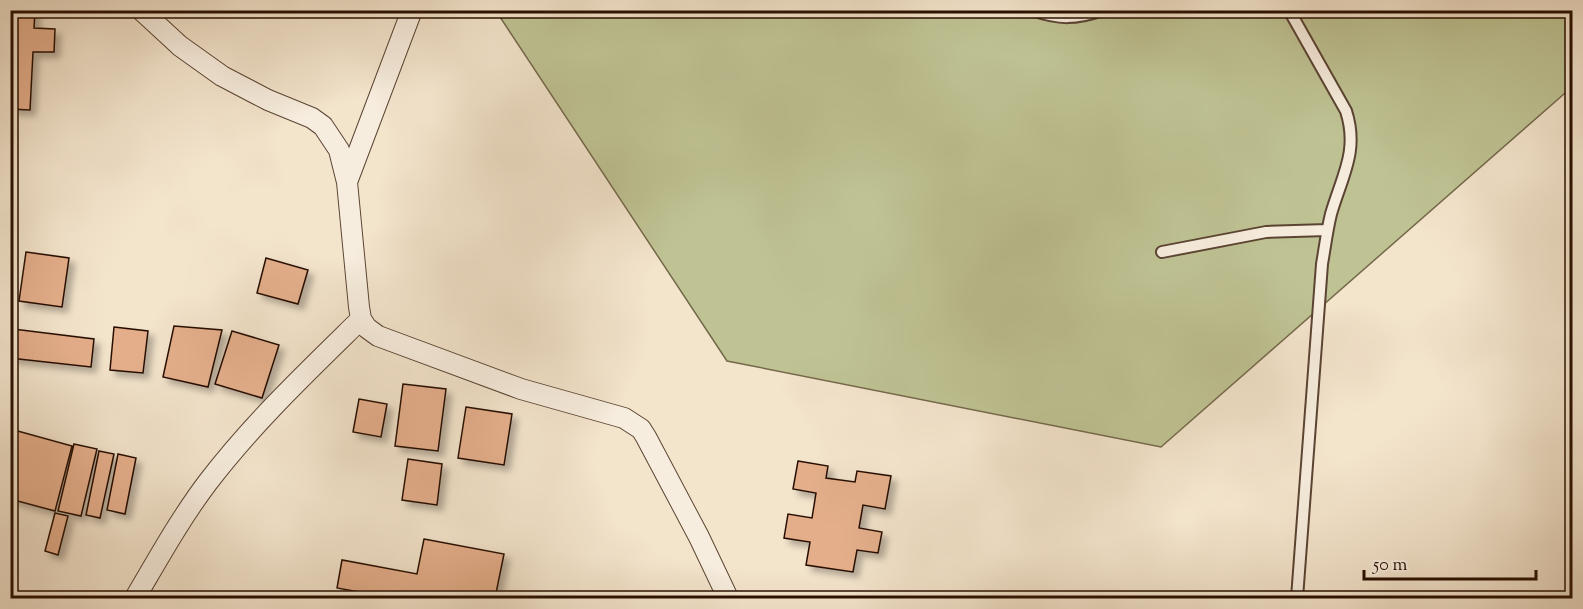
<svg xmlns="http://www.w3.org/2000/svg" width="1583" height="609" viewBox="0 0 1583 609" font-family="'Sorts Mill Goudy',serif">
<defs>
<filter id="shadow"><feDropShadow dx="5.5" dy="5.5" stdDeviation="3" flood-color="#0004"/></filter>
</defs>
<rect width="100%" height="100%" fill="#f3e4cc"/>
<filter id="stains"><feTurbulence type="fractalNoise" baseFrequency=".00333" numOctaves="4"/><feColorMatrix values="0 0 0 0 .2 0 0 0 0 .09 0 0 0 0 .02 0 0 0 .5 -.17"/></filter>
<radialGradient id="worn" r=".72"><stop offset=".6" stop-color="#630" stop-opacity="0"/><stop offset="1" stop-color="#630" stop-opacity=".3"/></radialGradient>
<path fill="#bfc394" stroke="#74694a" stroke-width="1.5" d="M 496,11 L 1572,11 L 1572,87 L 1161,447 L 727,361 Z"/>
<path fill="#e4ae8b" stroke="#280f00" stroke-width="1.5" filter="url(#shadow)" d="M 10,10 L 35,10 L 34,28 L 55,29 L 54,52 L 33,52 L 30,110 L 10,109 Z
M 26,252 L 69,258 L 62,307 L 19,301 Z
M 266,258 L 308,270 L 298,304 L 257,293 Z
M 174,326 L 222,330 L 208,387 L 163,377 Z
M 114,327 L 148,331 L 143,373 L 110,370 Z
M 13,329 L 94,339 L 91,367 L 10,358 Z
M 232,331 L 279,345 L 262,398 L 215,384 Z
M 403,384 L 446,389 L 438,451 L 395,446 Z
M 359,399 L 387,404 L 381,437 L 353,432 Z
M 466,407 L 512,414 L 504,465 L 458,458 Z
M 14,430 L 72,446 L 55,511 L 10,499 L 10,442 Z
M 74,444 L 97,449 L 81,516 L 58,511 Z
M 99,451 L 114,454 L 100,518 L 86,515 Z
M 118,454 L 136,458 L 125,514 L 107,510 Z
M 408,459 L 442,464 L 437,505 L 402,500 Z
M 798,461 L 828,466 L 826,478 L 855,482 L 857,471 L 891,476 L 885,509 L 863,505 L 859,528 L 882,532 L 878,553 L 857,550 L 853,572 L 806,565 L 810,542 L 784,538 L 788,514 L 812,518 L 816,493 L 793,489 Z
M 55,513 L 68,516 L 58,555 L 45,551 Z
M 424,539 L 504,554 L 495,598 L 392,598 L 337,588 L 342,560 L 417,574 Z"/>
<g fill="none" stroke-linecap="round" stroke-linejoin="round">
<defs>
<path id="lane" d="M 1032,10 C 1060,20 1076,19 1103,10
M 1289,10 L 1346,111 C 1359,151 1342,176 1331,214 C 1327,230 1325,247 1322,264 L 1297,598
M 1162,252 L 1266,232 L 1327,230"/>
<path id="street" d="M 141,10 L 180,46 L 222,76 L 268,100 L 312,118 L 323,126 L 339,150 L 347,182 L 359,307 L 361,319 L 367,328 L 378,336 L 521,389 L 624,418 L 641,429 L 646,437 L 699,537 L 728,598
M 347,182 L 412,10
M 135,598 C 158,559 180,519 208,482 C 253,423 308,371 361,319"/>
</defs>
<use href="#lane" stroke="#5b4433" stroke-width="14"/>
<use href="#street" stroke="#5b4433" stroke-width="22"/>
<use href="#lane" stroke="#f7edde" stroke-width="10"/>
<use href="#street" stroke="#f7edde" stroke-width="20"/>
</g>
<rect width="1583" height="609" fill="none" stroke="#f3e4cc" stroke-width="36"/>
<rect x="12" y="12" width="1559" height="585" fill="none" stroke="#280f00" stroke-width="3"/>
<rect x="18" y="18" width="1547" height="573" fill="none" stroke="#280f00" stroke-width="1.5"/>
<path d="M1364 570v9h172v-9" fill="none" stroke="#280f00" stroke-width="3"/>
<text x="1373" y="570" font-size="18" fill="#280f00" stroke="#f7edde" stroke-width="4.5" paint-order="stroke">50 m</text>
<rect width="100%" height="100%" filter="url(#stains)"/>
<rect width="100%" height="100%" fill="url(#worn)"/>
</svg>
